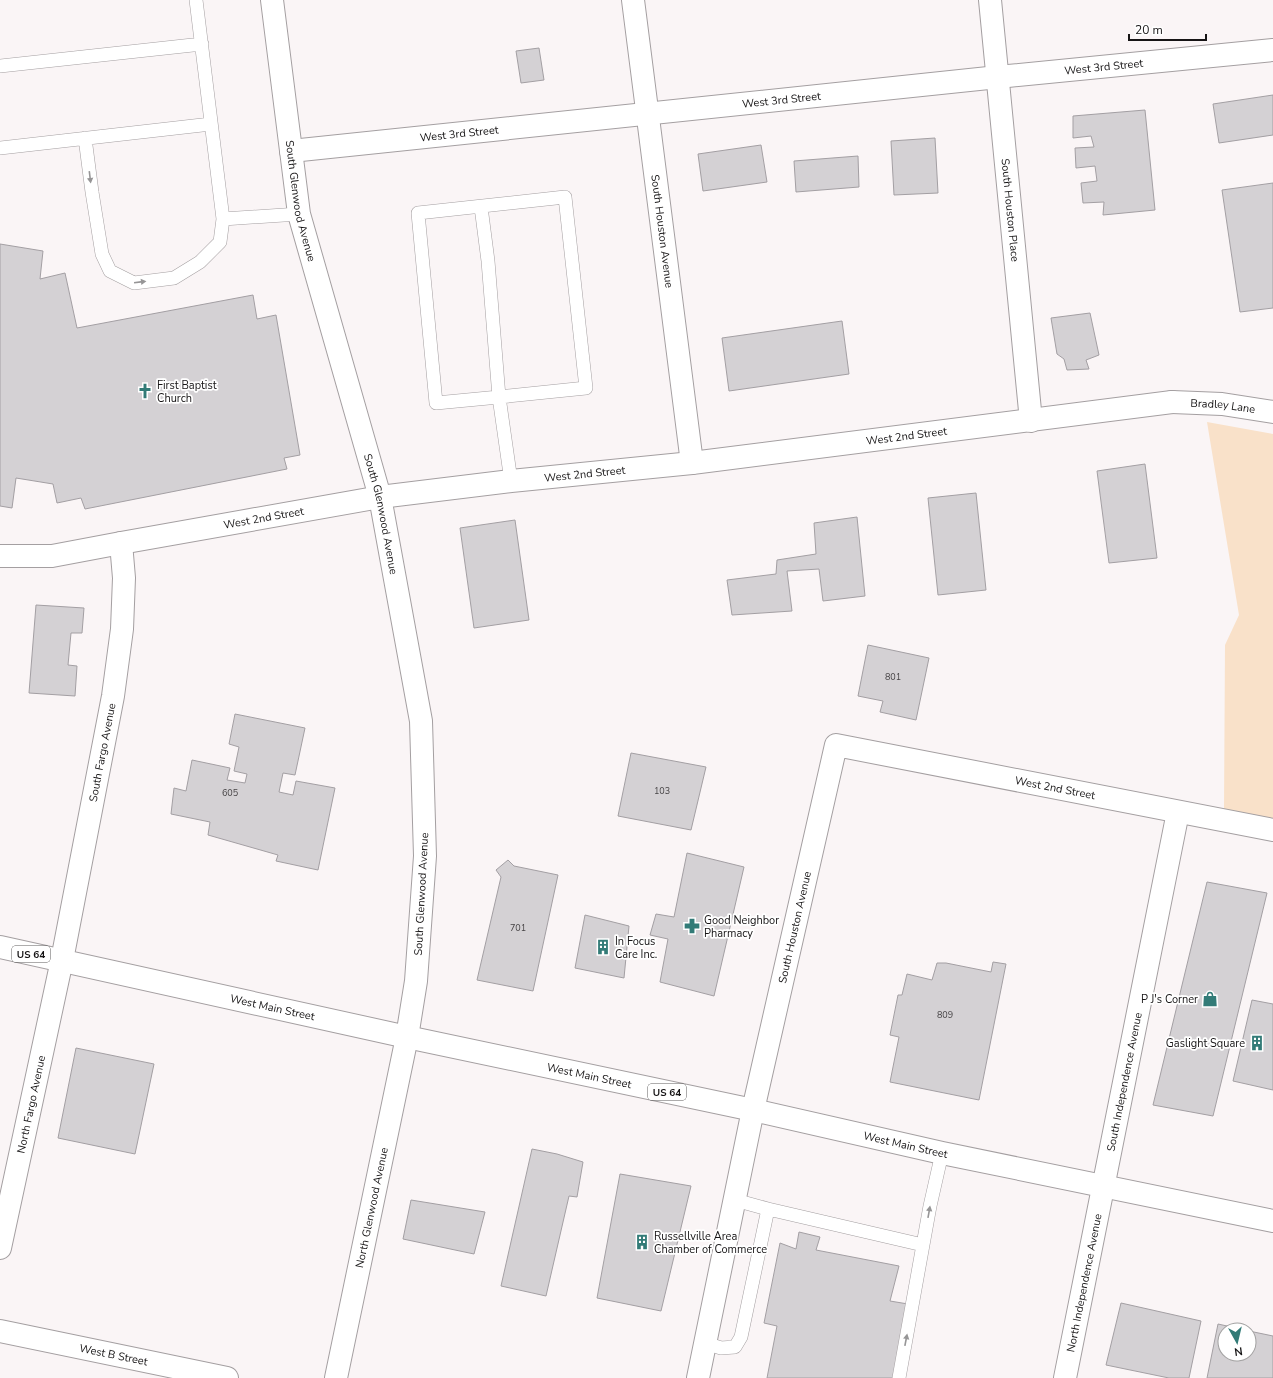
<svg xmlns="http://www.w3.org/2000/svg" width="1273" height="1378" viewBox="0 0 1273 1378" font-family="'Nunito Sans',sans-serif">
<rect width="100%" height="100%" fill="#faf5f6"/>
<path fill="#f9e1c9" d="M 1207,422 L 1273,434 L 1273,819 L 1224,809 L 1225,645 L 1239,615 Z"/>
<path fill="#d4d1d4" stroke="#a39fa3" d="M 539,48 L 544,80 L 521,83 L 516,51 Z
M 1273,95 L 1273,135 L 1219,143 L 1213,104 Z
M 1145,110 L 1155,210 L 1103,215 L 1104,202 L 1083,203 L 1081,183 L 1097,181 L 1095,166 L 1076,168 L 1075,148 L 1094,147 L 1091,136 L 1073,138 L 1073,116 Z
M 935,138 L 938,193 L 894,195 L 891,141 Z
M 761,145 L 767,182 L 703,191 L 698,154 Z
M 858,156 L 859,187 L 796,192 L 794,161 Z
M 1273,183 L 1273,308 L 1240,312 L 1222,190 Z
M 0,244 L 43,251 L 40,279 L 65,273 L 77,328 L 253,295 L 257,319 L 276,315 L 300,455 L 284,458 L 287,469 L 85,509 L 81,498 L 57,503 L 53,484 L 16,478 L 12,508 L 0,506 Z
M 1090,313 L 1099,355 L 1086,360 L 1089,369 L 1067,370 L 1064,359 L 1057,354 L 1051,318 Z
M 842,321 L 849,374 L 729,391 L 722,338 Z
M 1145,464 L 1157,558 L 1109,563 L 1097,471 Z
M 976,493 L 986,590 L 938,595 L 928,498 Z
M 857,517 L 865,596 L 823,601 L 819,569 L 787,571 L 792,611 L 732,615 L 727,580 L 776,574 L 777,560 L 816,554 L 814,523 Z
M 515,520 L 529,620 L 474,628 L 460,528 Z
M 36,605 L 84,608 L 82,633 L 71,633 L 68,665 L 77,666 L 75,696 L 29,693 Z
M 868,645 L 929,658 L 916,720 L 880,712 L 883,701 L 858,696 Z
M 235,714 L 305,728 L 295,775 L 283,773 L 279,792 L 293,795 L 296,781 L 335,788 L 318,870 L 276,861 L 278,855 L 208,835 L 210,822 L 171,814 L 174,788 L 186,791 L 192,760 L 230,768 L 227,780 L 245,783 L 247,774 L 234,771 L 239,747 L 229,744 Z
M 631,753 L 706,767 L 691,830 L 618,816 Z
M 687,853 L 744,867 L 714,996 L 660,982 L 668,939 L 650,935 L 656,914 L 674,917 Z
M 508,860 L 514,866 L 558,875 L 533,991 L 477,980 L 501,877 L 496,870 Z
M 1207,882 L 1267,893 L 1213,1116 L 1153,1105 Z
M 585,915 L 629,926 L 624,978 L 575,968 Z
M 993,962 L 1006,964 L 979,1100 L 890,1082 L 899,1037 L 890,1035 L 898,995 L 902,995 L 907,974 L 932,980 L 937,963 L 946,963 L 991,972 Z
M 1252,1000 L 1273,1004 L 1273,1090 L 1233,1081 Z
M 76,1048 L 154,1064 L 135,1154 L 58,1138 Z
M 532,1149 L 557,1154 L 583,1162 L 577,1197 L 569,1196 L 546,1296 L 501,1286 Z
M 620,1174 L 691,1186 L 661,1311 L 597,1298 Z
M 411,1200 L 485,1212 L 474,1254 L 403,1239 Z
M 799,1232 L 820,1237 L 816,1250 L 899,1266 L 890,1301 L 908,1304 L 898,1378 L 767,1378 L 777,1326 L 764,1323 L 780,1243 L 796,1249 Z
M 1121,1303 L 1201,1321 L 1189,1378 L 1169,1378 L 1106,1365 Z
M 1218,1324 L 1245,1330 L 1225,1330 L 1225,1354 L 1249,1354 L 1249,1331 L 1273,1336 L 1273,1378 L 1207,1378 Z"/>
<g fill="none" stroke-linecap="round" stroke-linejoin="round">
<defs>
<path id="service" d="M 0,66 L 202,44
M 85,138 L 92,192 L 102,254 L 110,271 L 134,283 L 174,278 L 200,262 L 220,242 L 223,219 L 196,0
M 0,148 L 211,124
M 565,197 L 586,388 L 499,397 L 436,403 L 418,213 Z
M 481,207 L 488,261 L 499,397 L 511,481
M 223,219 L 299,214
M 768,1209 L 923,1245
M 705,1343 L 721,1348 L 735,1347 L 741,1337 L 768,1209 L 735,1200
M 899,1378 L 930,1206 L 942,1153"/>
<g id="minor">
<path id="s1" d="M 633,0 L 692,463"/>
<path id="s2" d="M 990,0 L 1031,421"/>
<path id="s3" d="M 291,151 L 998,77 L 1273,50"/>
<path id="s4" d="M 380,497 L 511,481 L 692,463 L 1172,402"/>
<path id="s5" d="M 0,1248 L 62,960 L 113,696 L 122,629 L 124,578 L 121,543"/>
<path id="s6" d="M 0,1331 L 227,1378"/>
<path id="s7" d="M 336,1378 L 407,1037"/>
<path id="s8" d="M 698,1378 L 753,1110 L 836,745 L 1273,830"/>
<path id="s9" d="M 1065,1378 L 1178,812"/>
</g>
<g id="tertiary">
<path id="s10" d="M 272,0 L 299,214 L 380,497 L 421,721 L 425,856 L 416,981 L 407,1037"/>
<path id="s11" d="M 1172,402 L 1222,404 L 1273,412"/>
<path id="s12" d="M 0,556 L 52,556 L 121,543 L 380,497"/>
</g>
<g id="primary">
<path id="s13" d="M 0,947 L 407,1037 L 753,1110 L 942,1153 L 1273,1221"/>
</g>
</defs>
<use href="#service" stroke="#a49fa1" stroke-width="14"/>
<use href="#minor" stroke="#a49fa1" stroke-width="24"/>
<use href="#tertiary" stroke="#a49fa1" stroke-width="24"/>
<use href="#primary" stroke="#a49fa1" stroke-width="24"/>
<use href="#service" stroke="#fff" stroke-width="13"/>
<use href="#minor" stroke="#fff" stroke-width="22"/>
<use href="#tertiary" stroke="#fff" stroke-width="22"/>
<use href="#primary" stroke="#fff" stroke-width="22"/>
</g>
<defs><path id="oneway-solid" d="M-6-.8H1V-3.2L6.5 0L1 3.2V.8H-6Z"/></defs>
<g fill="#969596">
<use href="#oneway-solid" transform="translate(90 177) rotate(83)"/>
<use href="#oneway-solid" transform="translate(140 282) rotate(-7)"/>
<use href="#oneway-solid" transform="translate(929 1212) rotate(-80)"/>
<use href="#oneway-solid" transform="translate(906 1340) rotate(-79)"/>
</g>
<defs>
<symbol id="church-bare" viewBox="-9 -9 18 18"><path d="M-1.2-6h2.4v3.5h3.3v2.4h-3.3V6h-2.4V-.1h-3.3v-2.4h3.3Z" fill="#327b77" stroke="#fff" stroke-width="2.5" paint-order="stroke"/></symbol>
<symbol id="pharmacy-bare" viewBox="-9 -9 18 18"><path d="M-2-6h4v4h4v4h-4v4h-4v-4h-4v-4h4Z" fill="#327b77" stroke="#fff" stroke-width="2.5" paint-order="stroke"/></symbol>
<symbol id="building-bare" viewBox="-9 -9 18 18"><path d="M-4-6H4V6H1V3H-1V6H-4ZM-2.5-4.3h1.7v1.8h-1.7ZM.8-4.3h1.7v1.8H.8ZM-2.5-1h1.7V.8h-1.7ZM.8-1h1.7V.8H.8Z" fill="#327b77" stroke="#fff" stroke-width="2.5" paint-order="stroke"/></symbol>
<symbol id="shop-bare" viewBox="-9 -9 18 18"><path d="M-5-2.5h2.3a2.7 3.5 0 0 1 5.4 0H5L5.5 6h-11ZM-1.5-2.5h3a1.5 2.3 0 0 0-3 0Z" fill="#327b77" stroke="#fff" stroke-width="2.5" paint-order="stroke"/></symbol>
</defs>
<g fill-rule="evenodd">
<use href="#church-bare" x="134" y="380" width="22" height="22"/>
<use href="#pharmacy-bare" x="681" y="915" width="22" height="22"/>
<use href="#building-bare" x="592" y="936" width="22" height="22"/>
<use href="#shop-bare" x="1199" y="988" width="22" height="22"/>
<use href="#building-bare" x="1246" y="1032" width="22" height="22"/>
<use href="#building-bare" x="631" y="1231" width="22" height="22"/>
</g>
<g text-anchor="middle" stroke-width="3.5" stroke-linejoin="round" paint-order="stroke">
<g font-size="9" fill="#464345">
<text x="893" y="680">801</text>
<text x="662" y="794">103</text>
<text x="230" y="796">605</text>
<text x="518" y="931">701</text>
<text x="945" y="1018">809</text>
</g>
<g fill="#fff" stroke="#5c5a5b" stroke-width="1">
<rect x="12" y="946" width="38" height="16" rx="3"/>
<rect x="648" y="1084" width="38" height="16" rx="3"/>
</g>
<g font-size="10" font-weight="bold" fill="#161415">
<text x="31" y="958">US 64</text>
<text x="667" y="1096">US 64</text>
</g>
<g font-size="11" fill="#161415" stroke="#fff">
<text dy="4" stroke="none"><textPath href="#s3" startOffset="817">West 3rd Street</textPath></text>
<text dy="4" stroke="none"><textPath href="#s3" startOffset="493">West 3rd Street</textPath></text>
<text dy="4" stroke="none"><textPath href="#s3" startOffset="169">West 3rd Street</textPath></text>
<text dy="4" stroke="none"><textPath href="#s10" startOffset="203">South Glenwood Avenue</textPath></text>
<text dy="4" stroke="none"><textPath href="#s2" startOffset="211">South Houston Place</textPath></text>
<text dy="4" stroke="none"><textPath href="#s1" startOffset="233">South Houston Avenue</textPath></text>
<text dy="4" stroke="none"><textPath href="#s11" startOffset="51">Bradley Lane</textPath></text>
<text dy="4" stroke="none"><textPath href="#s4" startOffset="530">West 2nd Street</textPath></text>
<text dy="4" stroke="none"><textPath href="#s4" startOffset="206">West 2nd Street</textPath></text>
<text dy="4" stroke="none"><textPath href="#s10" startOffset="527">South Glenwood Avenue</textPath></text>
<text dy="4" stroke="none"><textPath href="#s12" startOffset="267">West 2nd Street</textPath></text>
<text dy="4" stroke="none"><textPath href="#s5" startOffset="506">South Fargo Avenue</textPath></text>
<text dy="4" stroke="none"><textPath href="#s8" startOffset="871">West 2nd Street</textPath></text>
<text transform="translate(421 894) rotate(-87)" y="4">South Glenwood Avenue</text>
<text dy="4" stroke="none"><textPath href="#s8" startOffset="461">South Houston Avenue</textPath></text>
<text dy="4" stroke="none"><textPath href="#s13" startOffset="279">West Main Street</textPath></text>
<text dy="4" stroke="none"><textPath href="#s13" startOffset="603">West Main Street</textPath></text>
<text dy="4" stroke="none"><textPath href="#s9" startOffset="302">South Independence Avenue</textPath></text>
<text dy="4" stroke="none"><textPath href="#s5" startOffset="147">North Fargo Avenue</textPath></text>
<text dy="4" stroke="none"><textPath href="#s13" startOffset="927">West Main Street</textPath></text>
<text dy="4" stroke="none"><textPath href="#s7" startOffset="174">North Glenwood Avenue</textPath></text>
<text dy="4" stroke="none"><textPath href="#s9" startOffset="97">North Independence Avenue</textPath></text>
<text dy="4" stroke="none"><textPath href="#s6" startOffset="116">West B Street</textPath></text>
</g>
<g font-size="11" fill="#161415" stroke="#fff" text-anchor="start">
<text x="157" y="389">First Baptist<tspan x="157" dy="13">Church</tspan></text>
<text x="704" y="924">Good Neighbor<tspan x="704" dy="13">Pharmacy</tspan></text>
<text x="615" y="945">In Focus<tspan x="615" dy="13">Care Inc.</tspan></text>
<text x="1198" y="1003" text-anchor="end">P J's Corner</text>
<text x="1245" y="1047" text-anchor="end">Gaslight Square</text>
<text x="654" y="1240">Russellville Area<tspan x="654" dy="13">Chamber of Commerce</tspan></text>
</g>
</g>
<g transform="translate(1237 1342) rotate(172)"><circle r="19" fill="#ffffff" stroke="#a2a1a1"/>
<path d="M0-3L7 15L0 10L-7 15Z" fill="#327b77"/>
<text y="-6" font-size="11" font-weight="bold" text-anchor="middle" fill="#161415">N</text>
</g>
<path d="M1129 34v6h77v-6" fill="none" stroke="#161415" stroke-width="2"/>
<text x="1135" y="34" font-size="12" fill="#161415" stroke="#ffffff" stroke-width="3" paint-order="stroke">20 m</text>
</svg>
